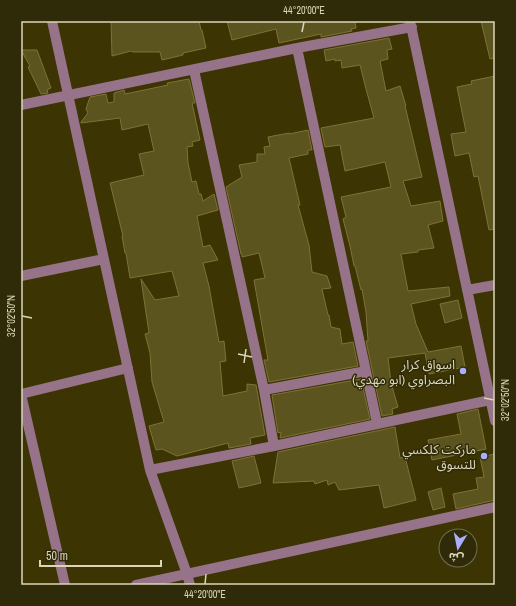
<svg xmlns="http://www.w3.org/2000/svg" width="516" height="606" viewBox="0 0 516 606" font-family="'Archivo Narrow','Noto Sans Arabic',sans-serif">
<rect width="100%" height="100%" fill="#3c3402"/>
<path fill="#5c541f" stroke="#7c7336" d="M 111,21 L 199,21 L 201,30 L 202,30 L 206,48 L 183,53 L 183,55 L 162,60 L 160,52 L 133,52 L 131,51 L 112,56 Z
M 227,21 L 355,21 L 356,28 L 351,29 L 352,31 L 321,37 L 321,34 L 279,43 L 276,29 L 232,40 Z
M 481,21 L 495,21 L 495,58 L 490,59 Z
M 389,38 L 392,49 L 387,50 L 388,59 L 380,61 L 386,91 L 400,86 L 406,106 L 405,106 L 422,177 L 403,181 L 411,206 L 440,201 L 443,221 L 428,225 L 434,248 L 418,250 L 418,252 L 401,254 L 408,291 L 449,287 L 450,296 L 411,304 L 416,324 L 428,352 L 461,346 L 465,367 L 429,374 L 425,353 L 388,358 L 391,383 L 398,407 L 392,409 L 393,414 L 382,416 L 366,341 L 368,341 L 366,312 L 362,289 L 361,290 L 355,266 L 354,266 L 350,246 L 343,219 L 346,217 L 341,197 L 391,187 L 385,162 L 345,171 L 340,145 L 325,147 L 321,128 L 374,118 L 366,89 L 360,65 L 342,68 L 341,60 L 335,61 L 335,59 L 326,61 L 324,50 Z
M 21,50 L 37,50 L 51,88 L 47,90 L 48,93 L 41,94 L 28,67 L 30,66 Z
M 495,76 L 495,229 L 489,230 L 478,176 L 474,177 L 469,153 L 455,156 L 451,134 L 466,132 L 457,87 L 472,84 L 471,81 Z
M 189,79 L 195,103 L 192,103 L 200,140 L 192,142 L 193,146 L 187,147 L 188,163 L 192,182 L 196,181 L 199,194 L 201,194 L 203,201 L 214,194 L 218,210 L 197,216 L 203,247 L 210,245 L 218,260 L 203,263 L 209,286 L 219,342 L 224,341 L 226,361 L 220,362 L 223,396 L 247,391 L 247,384 L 256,385 L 265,435 L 250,438 L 251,444 L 229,448 L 228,443 L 177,456 L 162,449 L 156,450 L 149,426 L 164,422 L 152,382 L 150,353 L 145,334 L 149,333 L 141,279 L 155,300 L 179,296 L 172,271 L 130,278 L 126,253 L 125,253 L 122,236 L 123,236 L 110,183 L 144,175 L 139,154 L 154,151 L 148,124 L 122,130 L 120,118 L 81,123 L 81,122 L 88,113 L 86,109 L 90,97 L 106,94 L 108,103 L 114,102 L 114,93 L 124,90 L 125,94 L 168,85 L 167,83 Z
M 308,130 L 312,150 L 308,150 L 308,154 L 289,158 L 300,205 L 298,205 L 309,245 L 312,272 L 327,276 L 331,288 L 322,289 L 328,315 L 329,315 L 331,327 L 340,329 L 342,344 L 353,342 L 358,366 L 269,382 L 264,360 L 268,360 L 254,280 L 265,278 L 259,253 L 242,257 L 242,254 L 241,254 L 226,187 L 242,177 L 239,165 L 257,162 L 257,154 L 265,154 L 264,147 L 270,146 L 268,137 L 289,133 L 289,134 Z
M 458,300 L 462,318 L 445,323 L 440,304 Z
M 361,379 L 370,419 L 280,438 L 281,432 L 278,433 L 272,395 Z
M 478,409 L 486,449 L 432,460 L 428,440 L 461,434 L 457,414 Z
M 395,427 L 400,458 L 405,457 L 416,500 L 384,508 L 379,485 L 339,490 L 335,482 L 328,485 L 327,480 L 315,484 L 314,481 L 273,483 L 278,452 Z
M 495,454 L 495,500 L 456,509 L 453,494 L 478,489 L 476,478 L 484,477 L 480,457 Z
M 254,456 L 261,483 L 239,488 L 232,461 Z
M 441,488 L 445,507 L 433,510 L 428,492 Z"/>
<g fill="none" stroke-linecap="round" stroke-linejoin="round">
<path stroke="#977389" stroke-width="10" d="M 52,21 L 150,470 L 187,574 L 190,585
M 410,21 L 495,421
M 297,48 L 377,423
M 194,70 L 264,390 L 274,446
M 21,105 L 297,48 L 412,27
M 21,276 L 104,259
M 467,290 L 495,285
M 264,390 L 366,371
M 21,394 L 65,585
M 21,394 L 128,368
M 150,470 L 274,446 L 495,399
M 136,585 L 495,507"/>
</g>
<path fill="none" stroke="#dad6b7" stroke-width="1.5" d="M 302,32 L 304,22M 22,316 L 32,318M 238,354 L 252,357M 244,363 L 246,349M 484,398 L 494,400M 205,584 L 206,574"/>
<g fill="#abaffb" stroke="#2f2b09" stroke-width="1.5">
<circle cx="463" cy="371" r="4"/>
<circle cx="484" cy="456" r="4"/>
</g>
<g text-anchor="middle" stroke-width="3" stroke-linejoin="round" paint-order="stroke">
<g font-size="13" fill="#dad6b7" stroke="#2f2b09" text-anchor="end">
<text x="455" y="369">اسواق كرار<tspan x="455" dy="15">البصراوي (ابو مهدي)</tspan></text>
<text x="476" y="454">ماركت كلكسي<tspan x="476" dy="15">للتسوق</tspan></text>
</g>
</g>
<rect width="516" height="606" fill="none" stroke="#2f2b09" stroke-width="44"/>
<g transform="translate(458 548) rotate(190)"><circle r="19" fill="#2f2b09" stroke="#736f4f"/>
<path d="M0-3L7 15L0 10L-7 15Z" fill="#abaffb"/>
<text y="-6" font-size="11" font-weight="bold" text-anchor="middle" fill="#dad6b7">ش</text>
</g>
<path d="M40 560v6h121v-6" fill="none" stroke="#dad6b7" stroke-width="2"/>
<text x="46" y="560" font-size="12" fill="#dad6b7" stroke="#2f2b09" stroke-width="3" paint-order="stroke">50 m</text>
<rect x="22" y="22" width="472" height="562" fill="none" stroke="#dad6b7" stroke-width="1.5"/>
<g font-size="10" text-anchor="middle" fill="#dad6b7">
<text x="304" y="14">44°20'00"E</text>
<text transform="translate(11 316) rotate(-90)" y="4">32°02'50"N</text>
<text transform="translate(505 400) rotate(-90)" y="4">32°02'50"N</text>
<text x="205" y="598">44°20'00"E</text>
</g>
</svg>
